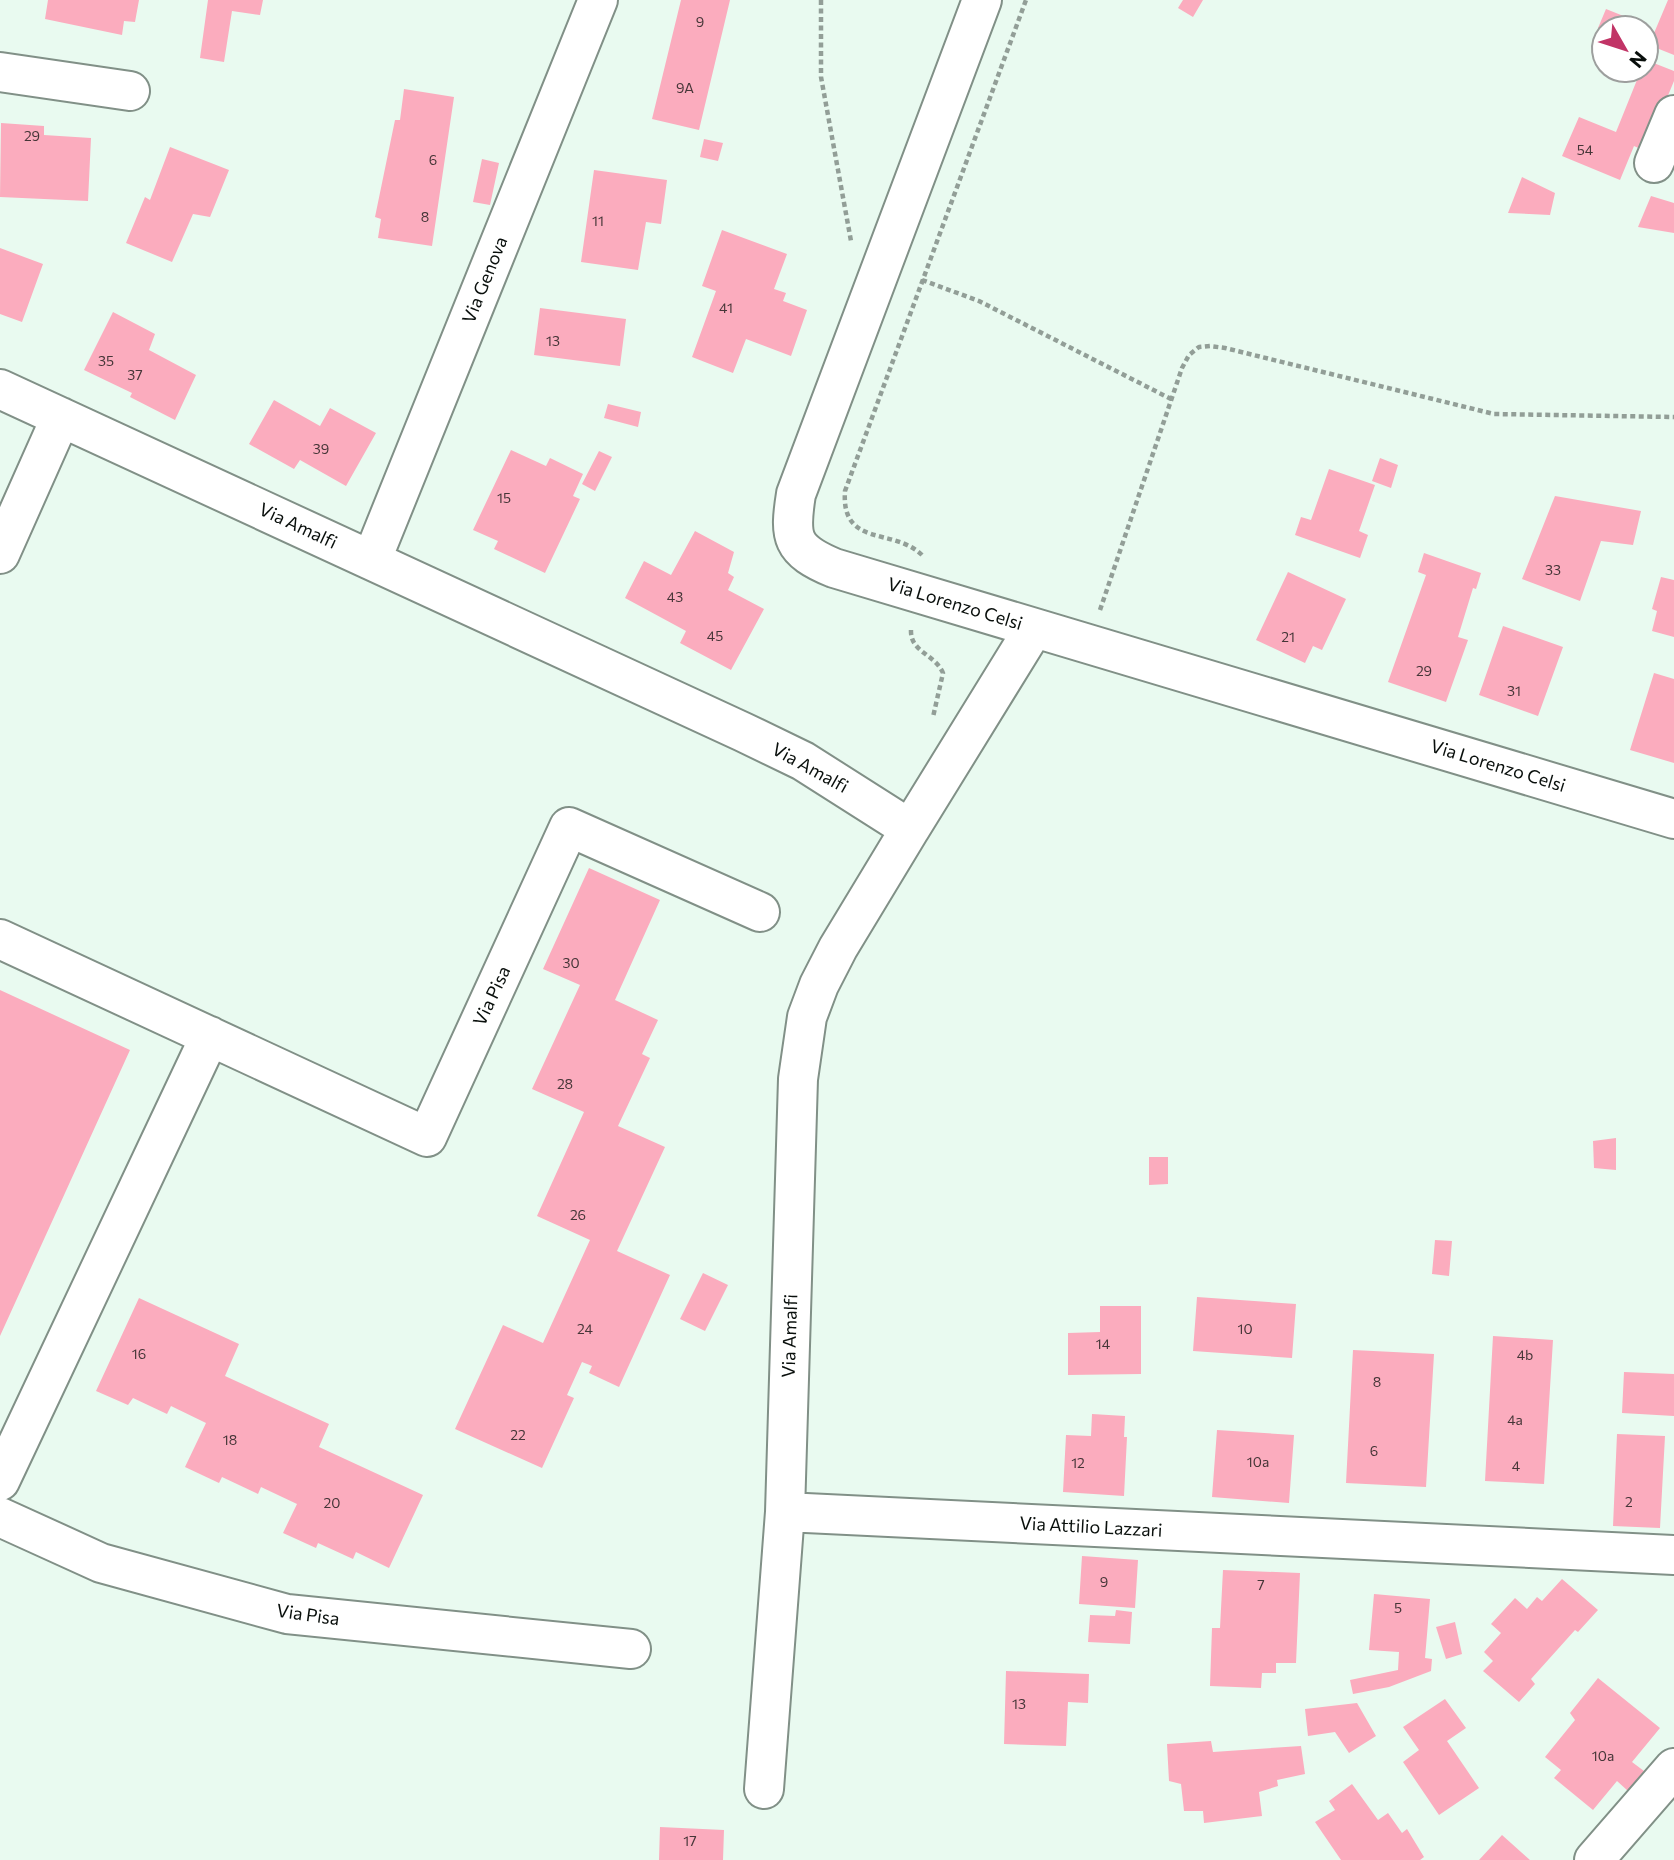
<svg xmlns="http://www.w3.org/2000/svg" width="1674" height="1860" viewBox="0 0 1674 1860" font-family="Commissioner,sans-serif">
<rect width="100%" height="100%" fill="#e9faf0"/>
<path fill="#fbacbe" d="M 48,0 L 139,0 L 135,22 L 124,21 L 122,35 L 45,19 Z
M 208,0 L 263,0 L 260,15 L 232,11 L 224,62 L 200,58 Z
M 681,0 L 730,0 L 699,130 L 652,119 Z
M 1183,0 L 1203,0 L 1193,17 L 1178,8 Z
M 1668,0 L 1674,0 L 1674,55 L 1649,45 Z
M 1606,9 L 1646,25 L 1645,28 L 1604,28 L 1604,31 L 1598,28 Z
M 1646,60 L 1674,71 L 1674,81 L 1645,151 L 1634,146 L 1620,180 L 1562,156 L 1579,117 L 1616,132 L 1641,70 L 1646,70 Z
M 404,89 L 454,97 L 432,246 L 378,238 L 381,219 L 375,217 L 395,120 L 400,120 Z
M 1,123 L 44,126 L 44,135 L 91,138 L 88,201 L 0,197 Z
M 704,139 L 723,143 L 718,161 L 700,157 Z
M 170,147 L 229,170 L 210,217 L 193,214 L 172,262 L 126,243 L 145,197 L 150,200 Z
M 482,159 L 499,163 L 490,205 L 473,202 Z
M 594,170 L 667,180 L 661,224 L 646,222 L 638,270 L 581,262 Z
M 1522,177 L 1555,193 L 1550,215 L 1508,213 Z
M 1651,196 L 1674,203 L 1674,233 L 1638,227 Z
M 722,230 L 787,254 L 774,289 L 786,293 L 783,301 L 807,310 L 791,356 L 746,339 L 733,373 L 692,357 L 716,291 L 702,286 Z
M 0,248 L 43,264 L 22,322 L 0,314 Z
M 540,308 L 626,319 L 620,366 L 534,355 Z
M 113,312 L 155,334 L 149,350 L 196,375 L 175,420 L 130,397 L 132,393 L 84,370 Z
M 274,400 L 320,426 L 330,408 L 376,433 L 346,486 L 300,460 L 294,469 L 249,444 Z
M 608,404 L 641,412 L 638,427 L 604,418 Z
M 511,450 L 546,466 L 550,458 L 583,474 L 573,496 L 580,499 L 545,573 L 494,549 L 498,541 L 473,530 Z
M 599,451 L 612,457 L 595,491 L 582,484 Z
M 1380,458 L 1398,465 L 1391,488 L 1372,481 Z
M 1329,469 L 1375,485 L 1359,531 L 1368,535 L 1360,558 L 1295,535 L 1301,517 L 1311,520 Z
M 1555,496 L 1641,511 L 1633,545 L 1601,541 L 1580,601 L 1522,579 Z
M 695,531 L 734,552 L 728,573 L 734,577 L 728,590 L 764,609 L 731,670 L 680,643 L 686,631 L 625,598 L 644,561 L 671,575 Z
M 1424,553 L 1481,573 L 1476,589 L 1473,588 L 1458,637 L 1468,640 L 1446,702 L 1388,682 L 1426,575 L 1418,572 Z
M 1288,572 L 1346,599 L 1322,650 L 1313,646 L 1305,663 L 1256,640 Z
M 1661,577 L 1674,580 L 1674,637 L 1652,631 L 1657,611 L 1652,609 Z
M 1503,626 L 1563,647 L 1538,716 L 1479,695 Z
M 1654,673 L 1674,679 L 1674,763 L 1630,750 Z
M 589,868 L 660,900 L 615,1000 L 658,1020 L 642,1054 L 650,1058 L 618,1126 L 665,1147 L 617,1251 L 670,1275 L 619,1387 L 589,1373 L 592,1366 L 582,1362 L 567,1395 L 574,1398 L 542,1468 L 455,1429 L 503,1325 L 543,1343 L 590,1240 L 537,1216 L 584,1112 L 532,1089 L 580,985 L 543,969 Z
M 0,990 L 130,1050 L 0,1336 Z
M 1616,1138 L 1616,1170 L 1594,1168 L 1593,1141 Z
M 1149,1157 L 1168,1157 L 1168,1184 L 1149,1185 Z
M 1435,1240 L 1452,1241 L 1449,1276 L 1432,1274 Z
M 703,1273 L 728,1285 L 705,1331 L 680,1319 Z
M 1197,1297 L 1296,1304 L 1292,1358 L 1193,1351 Z
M 139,1298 L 239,1344 L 225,1376 L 329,1424 L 319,1447 L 423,1495 L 389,1568 L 356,1552 L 353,1559 L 318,1543 L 316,1548 L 283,1533 L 297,1504 L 261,1487 L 258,1494 L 222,1477 L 219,1483 L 185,1467 L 206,1423 L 171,1406 L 167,1414 L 133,1398 L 128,1405 L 96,1391 Z
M 1100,1306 L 1141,1306 L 1141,1374 L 1068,1375 L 1068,1333 L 1100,1332 Z
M 1493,1336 L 1553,1340 L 1544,1484 L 1485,1481 Z
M 1353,1350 L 1434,1354 L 1426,1487 L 1346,1483 Z
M 1624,1372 L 1674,1374 L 1674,1416 L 1622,1413 Z
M 1092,1414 L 1125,1416 L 1124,1437 L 1127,1437 L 1124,1496 L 1063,1492 L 1066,1435 L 1091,1436 Z
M 1217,1430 L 1294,1435 L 1289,1503 L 1212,1497 Z
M 1617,1434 L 1665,1436 L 1660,1528 L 1613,1526 Z
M 1082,1556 L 1138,1560 L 1135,1608 L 1079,1604 Z
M 1223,1570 L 1300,1573 L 1296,1663 L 1276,1663 L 1276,1673 L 1262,1673 L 1261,1688 L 1210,1686 L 1212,1628 L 1220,1628 Z
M 1562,1579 L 1598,1610 L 1578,1632 L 1575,1630 L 1531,1679 L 1535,1684 L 1519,1702 L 1483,1671 L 1493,1661 L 1484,1652 L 1501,1633 L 1491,1624 L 1515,1598 L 1527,1609 L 1537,1597 L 1542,1601 Z
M 1374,1594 L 1430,1599 L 1425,1658 L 1432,1659 L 1431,1671 L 1389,1687 L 1353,1694 L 1350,1680 L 1398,1670 L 1399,1652 L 1369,1650 Z
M 1116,1610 L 1132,1612 L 1130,1644 L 1088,1642 L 1090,1615 L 1115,1616 Z
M 1455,1622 L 1462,1654 L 1446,1659 L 1436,1627 Z
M 1006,1671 L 1089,1674 L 1088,1703 L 1068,1702 L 1066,1746 L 1004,1744 Z
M 1598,1678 L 1660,1728 L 1632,1762 L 1644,1771 L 1628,1791 L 1617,1781 L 1593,1810 L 1554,1778 L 1561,1770 L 1545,1757 L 1575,1720 L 1570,1713 Z
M 1445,1699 L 1466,1728 L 1447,1741 L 1479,1788 L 1439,1815 L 1403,1762 L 1419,1750 L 1403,1727 Z
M 1357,1703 L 1376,1736 L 1349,1753 L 1335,1732 L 1308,1736 L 1305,1709 Z
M 1211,1741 L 1213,1752 L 1301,1746 L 1305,1774 L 1277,1780 L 1278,1786 L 1259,1792 L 1262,1816 L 1204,1823 L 1203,1811 L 1184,1811 L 1181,1784 L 1169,1781 L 1167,1744 Z
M 1352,1784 L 1378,1820 L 1388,1813 L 1402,1833 L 1407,1829 L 1424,1857 L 1420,1860 L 1341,1860 L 1315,1822 L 1335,1810 L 1329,1801 Z
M 660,1827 L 724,1830 L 723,1860 L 659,1860 Z
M 1502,1835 L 1530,1860 L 1479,1860 Z"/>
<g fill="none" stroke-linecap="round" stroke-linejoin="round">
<defs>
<path id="minor" d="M 982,0 L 796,494 C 789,538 791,550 834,568 L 1674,819
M 0,72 L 130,91
M 1654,163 L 1674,115
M 0,389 L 743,732 L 803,761 L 910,829 L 838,948 L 819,985 L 807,1017 L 798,1079 L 785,1512
M 0,554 L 61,417
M 372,559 L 598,0
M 910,829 L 1034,628
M 0,939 L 427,1137 L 569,827 L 760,912
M 0,1481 L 210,1036
M 0,1517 L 101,1563 L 287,1614 L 631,1649
M 764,1789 L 785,1512 L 1674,1555
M 1594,1860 L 1674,1768"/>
</defs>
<use href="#minor" stroke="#819087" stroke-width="42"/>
<path stroke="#929e97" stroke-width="4.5" stroke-dasharray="5 3.5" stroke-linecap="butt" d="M 821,0 L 821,77 L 851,241
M 922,280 L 979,301 L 1171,399
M 922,555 C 893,527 841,548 845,491 L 1026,0
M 1100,610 L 1182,368 L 1189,355 L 1199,347 L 1210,346 L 1225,348 L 1494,414 L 1674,417
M 911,630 C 910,652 935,654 943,673 L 933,717"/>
<use href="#minor" stroke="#fff" stroke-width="38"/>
</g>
<g text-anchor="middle" stroke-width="6" stroke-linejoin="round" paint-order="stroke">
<g font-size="14" fill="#463638">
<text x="700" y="27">9</text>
<text x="685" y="93">9A</text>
<text x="32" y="141">29</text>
<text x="1585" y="155">54</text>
<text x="433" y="165">6</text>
<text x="425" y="222">8</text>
<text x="598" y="226">11</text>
<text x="726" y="313">41</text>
<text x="553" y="346">13</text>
<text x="106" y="366">35</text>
<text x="135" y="380">37</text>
<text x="321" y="454">39</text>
<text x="504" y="503">15</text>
<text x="1553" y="575">33</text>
<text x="675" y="602">43</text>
<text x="715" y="641">45</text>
<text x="1288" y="642">21</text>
<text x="1424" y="676">29</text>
<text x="1514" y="696">31</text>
<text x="571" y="968">30</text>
<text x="565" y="1089">28</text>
<text x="578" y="1220">26</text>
<text x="585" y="1334">24</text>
<text x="1245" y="1334">10</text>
<text x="1103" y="1349">14</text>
<text x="139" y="1359">16</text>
<text x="1525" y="1360">4b</text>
<text x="1377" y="1387">8</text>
<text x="1515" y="1425">4a</text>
<text x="518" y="1440">22</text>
<text x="230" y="1445">18</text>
<text x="1374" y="1456">6</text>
<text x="1258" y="1467">10a</text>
<text x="1078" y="1468">12</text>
<text x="1516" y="1471">4</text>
<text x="1629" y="1507">2</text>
<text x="332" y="1508">20</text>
<text x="1104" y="1587">9</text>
<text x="1261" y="1590">7</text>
<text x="1398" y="1613">5</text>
<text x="1019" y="1709">13</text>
<text x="1603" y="1761">10a</text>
<text x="690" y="1846">17</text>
</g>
<g font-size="18" fill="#090f0c" stroke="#fff">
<text transform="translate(485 280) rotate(-68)" y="6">Via Genova</text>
<text transform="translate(298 526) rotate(25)" y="6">Via Amalfi</text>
<text transform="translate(955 604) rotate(17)" y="6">Via Lorenzo Celsi</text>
<text transform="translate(1498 766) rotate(17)" y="6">Via Lorenzo Celsi</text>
<text transform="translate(810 768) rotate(29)" y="6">Via Amalfi</text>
<text transform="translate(492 996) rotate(-65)" y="6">Via Pisa</text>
<text transform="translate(790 1336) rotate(-88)" y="6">Via Amalfi</text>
<text transform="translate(1091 1527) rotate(3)" y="6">Via Attilio Lazzari</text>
<text transform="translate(308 1615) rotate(8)" y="6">Via Pisa</text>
</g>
</g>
<g transform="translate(1625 49) rotate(129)"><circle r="33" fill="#ffffff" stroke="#9d9f9e" stroke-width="2"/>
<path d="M0-5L12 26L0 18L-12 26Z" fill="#c13466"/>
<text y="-10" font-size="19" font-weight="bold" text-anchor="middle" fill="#090f0c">N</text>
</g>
</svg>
